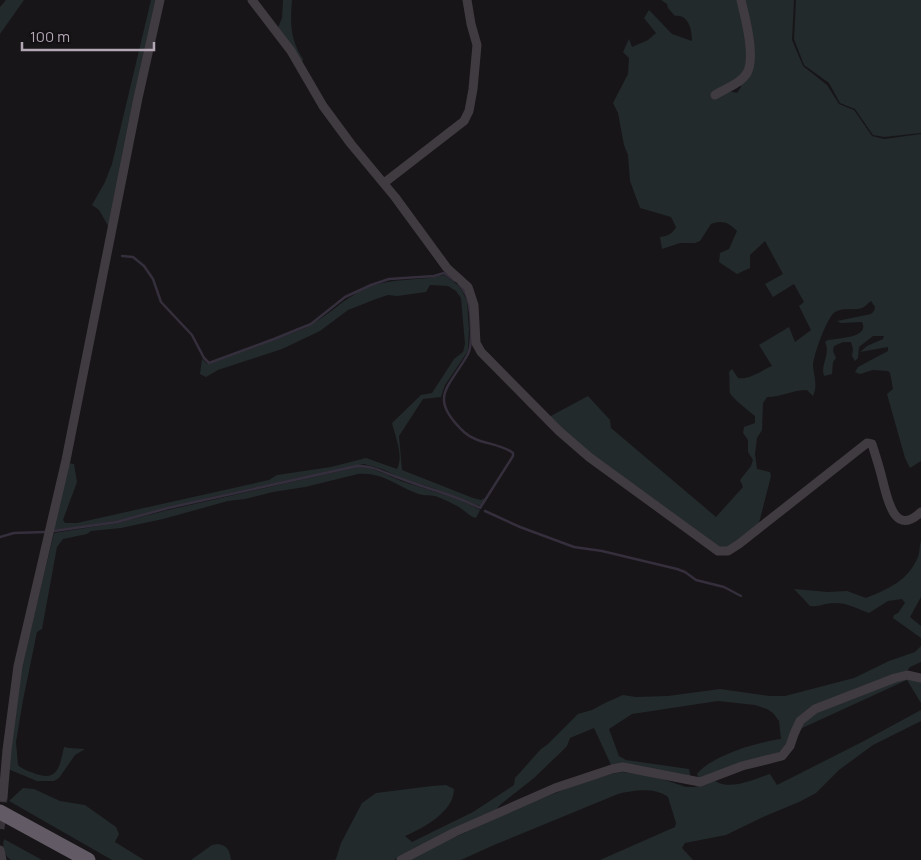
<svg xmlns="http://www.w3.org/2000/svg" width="921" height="860" viewBox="0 0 921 860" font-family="Manrope,sans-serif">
<rect width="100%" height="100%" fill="#171517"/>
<path fill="#232a2c" d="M 6,0 L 24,0 L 0,34 L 0,7 Z
M 151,0 L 158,0 L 110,229 L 99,210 L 92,205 L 105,182 L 112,164 Z
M 283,0 L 292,0 C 290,22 290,40 303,59 L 301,66 L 277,30 L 282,18 Z
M 661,0 L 739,0 C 744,20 757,64 739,80 C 732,86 722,89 714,93 L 717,96 L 729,91 L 737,93 L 741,87 L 740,83 C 745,79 750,74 751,68 C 754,52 747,15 742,0 L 794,0 L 792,40 L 803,66 L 827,85 L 839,104 L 854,110 L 872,136 L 884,139 L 921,134 L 921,461 L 910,468 L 905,458 L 887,394 L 893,389 L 890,373 L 888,371 L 873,370 L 860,374 L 855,372 L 858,367 L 888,351 L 888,347 L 860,352 L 867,346 L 883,339 L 884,336 L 873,336 L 859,347 L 858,358 L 855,361 L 852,356 L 853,349 L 851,342 L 843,342 L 834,346 L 833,351 L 836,358 L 833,362 L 832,374 L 824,376 C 820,365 831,354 825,342 L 828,340 C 838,338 870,338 862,322 L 841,323 L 837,321 L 871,314 L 874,311 L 875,307 L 871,301 C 868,303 865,307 862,308 C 853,311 843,307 835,312 C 827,317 813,356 813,366 C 814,377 818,385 813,396 L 807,390 C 793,390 781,397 767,397 L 763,403 L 762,430 L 757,438 L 755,454 L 757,469 L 770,472 L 771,476 L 759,523 L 755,529 L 726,548 L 716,546 C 659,505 598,468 549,417 L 588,396 L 610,420 L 611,428 L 716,517 L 743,487 L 740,480 L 751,466 L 753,460 L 748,452 L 748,440 L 743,433 L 744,427 L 755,423 L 755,416 C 749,411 732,398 730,393 C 729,387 730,379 729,372 L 732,369 L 738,378 C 750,380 762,370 772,366 L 759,345 L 789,327 L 795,342 L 811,330 L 799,306 L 804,302 L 794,284 L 773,297 L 765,284 L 783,274 L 765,241 L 750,255 L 750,268 L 737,274 L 719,262 L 720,253 L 729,249 L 737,231 C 728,222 723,220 711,224 L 700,241 L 695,243 L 680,243 L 662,249 L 660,237 C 668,236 672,234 676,227 L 671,217 L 640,208 L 630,181 L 628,155 L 624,145 L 618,113 L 613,103 L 628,74 L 629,58 L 623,52 L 629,39 L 632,47 L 648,40 L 656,33 L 644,18 L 649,10 L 672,34 L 692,41 C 692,31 689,14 675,16 L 668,8 L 667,4 Z
M 796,0 L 921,0 L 921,133 L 884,137 L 873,135 L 855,109 L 840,103 L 829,83 L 804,65 L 794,39 Z
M 444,275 L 458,285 L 462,291 L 467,301 L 469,329 L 468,351 L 445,385 L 441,397 L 423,399 L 399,436 L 402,470 L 473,498 L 481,500 L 485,498 L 480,506 L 433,488 L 401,478 L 382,469 L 364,464 L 208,498 L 117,521 L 57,530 L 53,529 L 68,463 L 74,464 L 77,482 L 63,520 L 65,523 L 77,523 L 269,480 L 277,475 L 331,467 L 366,458 L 397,469 C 404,456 395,436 392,423 L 421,395 L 432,393 L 454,359 L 463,352 L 465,344 L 461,298 L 456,291 L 448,286 L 430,285 L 426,292 L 397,296 L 388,295 L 376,299 L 348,310 L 320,331 L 282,349 L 218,370 L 206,377 L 200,374 L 202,359 L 206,363 L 209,364 L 303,329 C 327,318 345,296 371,286 C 395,278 420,281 444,275 Z
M 357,467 C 373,466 386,475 401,481 C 427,490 456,496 480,510 L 476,518 C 468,516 463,508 453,504 C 448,501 441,498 435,496 C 429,495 422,496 416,493 C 395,485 382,472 358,474 L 305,487 L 273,492 L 245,499 L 228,501 L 163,519 L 121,528 L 91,531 L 87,534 L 63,539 L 57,547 L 42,629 L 37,632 L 23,700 L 16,742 L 18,765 C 23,770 29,771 36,774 C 59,782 60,764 64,747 L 69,748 L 85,749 L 75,755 L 59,778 L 54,781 L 37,781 L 8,769 L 21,669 L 54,533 L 117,523 L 168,510 Z
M 921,541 L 921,597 L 910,617 L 921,626 L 921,638 L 893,618 L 894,615 L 898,613 L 905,603 L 902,599 L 888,601 L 869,613 C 858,609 846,602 834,603 C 826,603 819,607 810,606 L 794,589 L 828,592 L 847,591 L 866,598 C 888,589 908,581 918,557 C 920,552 919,547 921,541 Z
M 921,646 L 921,662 L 910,667 L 906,672 L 816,705 L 787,746 L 778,753 L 699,780 L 697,774 C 712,755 758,742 781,739 L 779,721 L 773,713 L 767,709 L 755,705 L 718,701 L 632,714 L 609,729 L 619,756 L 626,760 L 689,769 L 691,779 L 612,767 L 594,728 L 570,738 L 567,746 L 561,752 L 534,778 L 501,804 L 495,811 L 394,860 L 334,860 L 336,859 L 341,843 L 362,803 L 376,793 L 432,786 L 446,785 L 454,789 C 454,812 423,828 405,836 L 412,842 L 473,812 L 514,785 L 515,778 L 541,749 L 548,744 L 578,714 L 592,710 L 605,703 L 623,695 L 636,697 L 668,696 L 720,689 L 770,696 L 785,696 L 854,678 L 889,661 L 915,652 Z
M 907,676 L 921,681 L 921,703 L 907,680 L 800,729 L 804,722 L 817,711 Z
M 921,710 L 921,721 L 873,745 L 839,770 L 816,793 L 799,802 L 763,817 L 726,835 L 685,843 L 682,848 L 693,860 L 600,860 L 675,827 L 676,823 L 668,797 C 655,787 633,790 618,794 L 494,845 L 461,860 L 405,860 L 525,805 L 591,779 L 612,774 L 622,772 L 653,776 L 686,787 L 695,787 L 715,781 C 731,791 754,779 770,774 L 777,785 L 862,742 Z
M 23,788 L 34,789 L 60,801 L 85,805 L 116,827 L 119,834 L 115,842 L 144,860 L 112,860 L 9,801 Z
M 4,839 L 42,860 L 11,860 C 4,856 2,847 4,839 Z
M 217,844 C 227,845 230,850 231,860 L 191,860 L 212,845 Z"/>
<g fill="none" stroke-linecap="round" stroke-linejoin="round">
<path stroke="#352e3c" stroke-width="2.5" d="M 122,256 L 133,257 L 144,266 L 153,279 L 161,302 L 192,335 L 204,358 L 209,363 L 274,339 L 311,324 L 345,297 L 371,285 L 389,279 L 434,276 L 444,273 L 455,281
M 485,511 L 520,527 L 574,547 L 602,551 L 677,569 L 685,572 L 696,580 L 724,587 L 741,596
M 54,531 L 117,522 L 168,508 L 357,466 C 373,465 386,474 402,479 C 428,489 455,495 480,508 L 513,456 L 513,453 C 499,442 478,445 464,432 C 427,397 449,388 468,354 C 473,345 471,312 468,301 C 467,295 463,289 459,284
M 0,537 L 14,533 L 45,532"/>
<path stroke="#363237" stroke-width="9" stroke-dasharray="9 4.5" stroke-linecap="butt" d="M 0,829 L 3,797"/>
<path stroke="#403b41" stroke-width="9" d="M 252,0 L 291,51 L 323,106 L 351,144 L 395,197 L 447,268 L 468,287 L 474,305 L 476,343 L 481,352 L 559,431 L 589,457 L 718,551 L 728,551 L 739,544 L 867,443 L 872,444 C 876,457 880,469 883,482 C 888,501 895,537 921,512
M 715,95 C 726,88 740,84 747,73 C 756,57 745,17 741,0
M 384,183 L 464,121 L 469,111 L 473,89 L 477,45 L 471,24 L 467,0
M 3,797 L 7,750 L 18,666 L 66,460 L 138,98 L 160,0
M 0,850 L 2,860
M 401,860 L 455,832 L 555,788 L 612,769 L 623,767 L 700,782 L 742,766 L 782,756 L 790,746 L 794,734 L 800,721 L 815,709 L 895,678 L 907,675 L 921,678"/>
<path stroke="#625a64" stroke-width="15" d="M 0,812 L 88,860"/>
</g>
<path d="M22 42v8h132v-8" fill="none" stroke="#b3a7b6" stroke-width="2.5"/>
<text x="30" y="42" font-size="15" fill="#b3a7b6" stroke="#121012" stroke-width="4" paint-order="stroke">100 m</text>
</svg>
